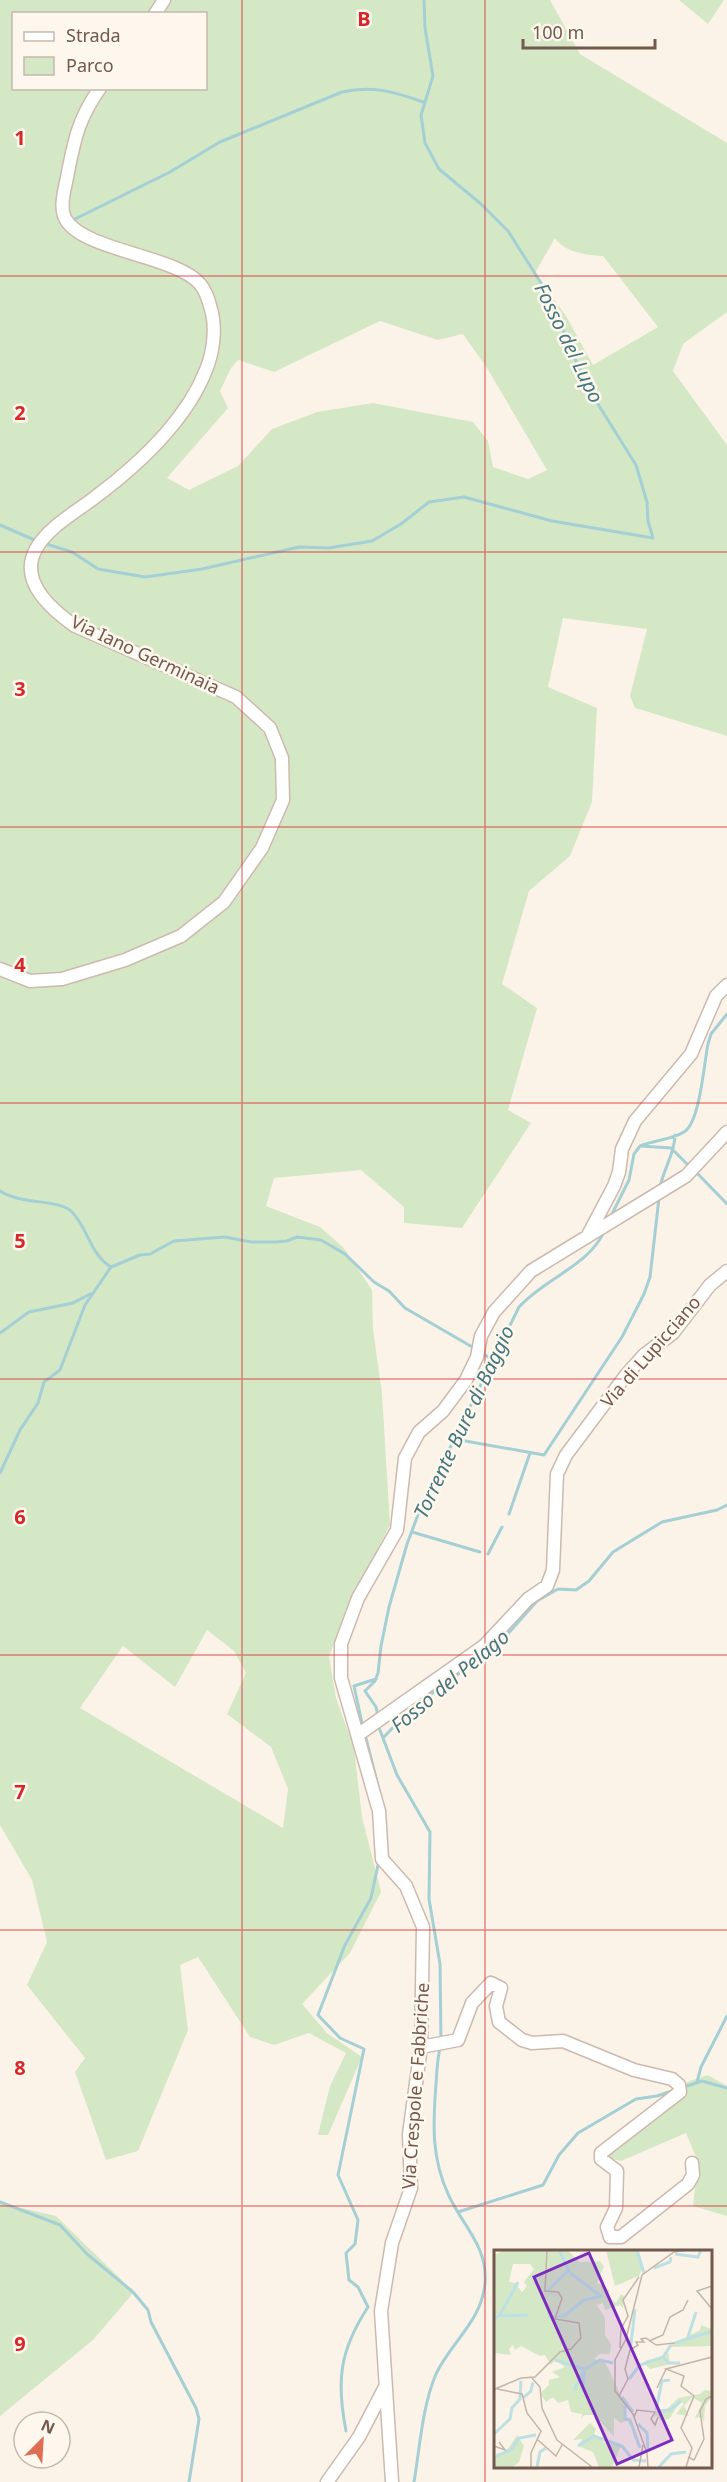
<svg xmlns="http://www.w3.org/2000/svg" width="727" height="2482" viewBox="0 0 727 2482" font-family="'Noto Sans',sans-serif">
<rect width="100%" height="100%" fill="#fbf3e7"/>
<path fill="#d5e8c6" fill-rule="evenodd" d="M 0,0 L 550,0 L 580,54 L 727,143 L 727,312 L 683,344 L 673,371 L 727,445 L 727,736 L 635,708 L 630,696 L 647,629 L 563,618 L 548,687 L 597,708 L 592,802 L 570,856 L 529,891 L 502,984 L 537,1008 L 508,1110 L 531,1123 L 462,1228 L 404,1223 L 404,1207 L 361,1170 L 274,1178 L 266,1206 L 320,1227 L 343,1247 L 372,1290 L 373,1330 L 382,1393 L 390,1525 L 346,1610 L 329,1657 L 336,1698 L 354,1748 L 362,1817 L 381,1892 L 350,1953 L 302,2004 L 327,2033 L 362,2057 L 328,2135 L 318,2135 L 330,2086 L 346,2053 L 309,2033 L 274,2045 L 250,2037 L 198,1957 L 180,1965 L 188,2030 L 138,2151 L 106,2160 L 75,2072 L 85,2058 L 27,1985 L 47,1942 L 32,1880 L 0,1825 ZM 14,14 L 206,14 L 206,88 L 14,88 ZM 555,238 C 566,253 585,255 603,256 L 658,327 L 593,365 L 566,316 L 535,273 ZM 380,321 L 438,340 L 463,334 L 487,368 L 547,470 L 528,479 L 493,467 L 488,441 L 473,422 L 373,403 L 317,412 L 272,429 L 238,466 L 189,490 L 167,478 L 228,408 L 220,391 L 231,368 L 238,360 L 274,372 ZM 207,1630 L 234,1651 L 246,1673 L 227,1714 L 271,1747 L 288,1789 L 283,1828 L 80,1708 L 123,1646 L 175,1687 Z
M 679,0 L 724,0 L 708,24 Z
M 708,2075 L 727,2086 L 727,2216 L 693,2206 L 698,2162 L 686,2133 L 621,2161 L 607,2158 L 608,2147 L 684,2083 Z
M 0,2203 L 56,2216 L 134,2292 L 93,2340 L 0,2416 Z"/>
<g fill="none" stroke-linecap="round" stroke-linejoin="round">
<path stroke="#a3cfd5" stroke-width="3" d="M 71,221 L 170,172 L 220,142 L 342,92 C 371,85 396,92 423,102
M 0,525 L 37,541
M 43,543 L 72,552 L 98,569 L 145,577 L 202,569 L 299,547 L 328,548 L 372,541 L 401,524 L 429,502 L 464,497 L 552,521 L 653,538 L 648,521 L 647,502 L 636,465 L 586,385 L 548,294 L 508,231 L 481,204 L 439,169 L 425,143 L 421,115 L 433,76 L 425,28 L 424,0
M 641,1146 L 671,1148 L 690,1167
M 695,1171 L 727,1204
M 660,1188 C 663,1169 675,1154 675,1135
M 0,1191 C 22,1205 57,1199 71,1211 C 88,1227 90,1255 111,1267 L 140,1255 L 150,1254 L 174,1241 L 225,1237 L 251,1242 L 275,1242 L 287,1241 L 297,1237 L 321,1240 L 345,1254 L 374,1282 L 389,1291 L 405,1308 L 474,1348
M 610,1218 L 629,1180 L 634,1154 L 640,1146 C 654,1140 671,1140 684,1132 C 700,1123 704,1063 708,1044 L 711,1034 L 727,1014
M 0,1333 L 29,1312 L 73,1303 L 90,1294
M 482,1353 L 493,1360
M 454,1439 L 544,1455 L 622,1337 L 644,1294 L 650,1277 L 659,1198
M 0,1473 L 20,1430 L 38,1403 L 44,1382 L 60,1370 L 85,1305 L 111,1267
M 509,1514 L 530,1453
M 412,1532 L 480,1552
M 488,1554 L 502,1527
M 378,1716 L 376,1707 L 365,1691 L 375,1681 L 378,1673 L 381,1646 L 389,1607 L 407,1544 L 421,1507 L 519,1307 C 545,1278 589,1266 605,1230
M 362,1723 L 354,1686 L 376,1679
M 378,1725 L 397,1775 L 430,1832 L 429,1899 L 440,1964 L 441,2041
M 366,1738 L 381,1798
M 383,1738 L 404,1716 L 440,1687 L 497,1646 L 537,1601 L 558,1589 L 576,1590 L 589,1581 L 613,1552 L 662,1522 L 717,1510 L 727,1505
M 697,2082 L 701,2067 L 727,2016
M 684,2087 L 702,2081 L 727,2088
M 0,2202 L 60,2225 L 87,2254 L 133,2292 L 148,2310 L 151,2322 L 196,2408 L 199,2419 L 189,2482
M 458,2212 L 543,2185 L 559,2155 L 578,2133 L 636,2099 L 657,2096 L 675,2090
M 346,2431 C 336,2380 340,2350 368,2307 L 358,2287 L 349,2280 L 346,2253 L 355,2244 L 358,2220 L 338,2175 L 364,2049 L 340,2038 L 318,2015 L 345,1945 L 371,1898 L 378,1865
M 414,2482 C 420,2447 422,2407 436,2374 C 451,2342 482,2321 485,2283 C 488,2247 463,2226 449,2196 C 431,2158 433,2124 436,2084 C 437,2072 437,2060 440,2048"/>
<defs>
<path id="minor" d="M 155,14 L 164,0
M 0,969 L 30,981 L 62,979 L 125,960 L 181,936 L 224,902 L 262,848 L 283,800 L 282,758 L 270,728 L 236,697 L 75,626 C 52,610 18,581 36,549 C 47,528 76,512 94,498 C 137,466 186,421 206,370 C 213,353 216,330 212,313 C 209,302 207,292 200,284 C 177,256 85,251 66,220 C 58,207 66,186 68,172 C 75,137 79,118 100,88
M 587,1237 L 614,1186 L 619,1172 L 622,1149 L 635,1121 L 691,1054 L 716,996 L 727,985
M 359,1734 L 484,1646 L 528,1599 L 547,1586 L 553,1570 L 557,1474 L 566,1455 L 626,1375 L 644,1355 L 673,1333 L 710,1285 L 727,1271
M 421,2047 L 458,2040 L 472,2003 L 491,1983 L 501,1988 L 496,2006 L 499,2022 L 522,2040 L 532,2043 L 563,2041 L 634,2070 L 672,2079 L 679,2085 L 680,2092 L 601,2153 L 601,2159 L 617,2171 L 616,2208 L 607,2227 L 610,2237 L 621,2237 L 688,2184 L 693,2175 L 692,2163
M 327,2482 L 359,2437 L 385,2387
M 392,2482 L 381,2311 L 392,2243 L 411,2188 L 409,2134 L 421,2047 L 423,1927 L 406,1886 L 382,1859 L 379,1811 L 341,1678 L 341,1644 L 358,1598 L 397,1530 L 405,1458 L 419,1432 L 443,1411 L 466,1380 L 477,1357 L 481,1336 L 494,1312 L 531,1271 L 686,1176 L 727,1132"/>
</defs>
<use href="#minor" stroke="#ccbaae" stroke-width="15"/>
<use href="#minor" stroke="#fff" stroke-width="12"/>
</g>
<path fill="none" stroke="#d62828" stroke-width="1.5" stroke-opacity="0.55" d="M 242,0 L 242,2482M 485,0 L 485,2482M 0,276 L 727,276M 0,552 L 727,552M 0,827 L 727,827M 0,1103 L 727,1103M 0,1379 L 727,1379M 0,1655 L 727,1655M 0,1930 L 727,1930M 0,2206 L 727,2206"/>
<g text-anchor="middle" stroke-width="5" stroke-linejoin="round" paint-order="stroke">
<g font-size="18" fill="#73594d" stroke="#fef7ed">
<text transform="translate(145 655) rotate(25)" y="6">Via Iano Germinaia</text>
<text transform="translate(651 1352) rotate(-49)" y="6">Via di Lupicciano</text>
<text transform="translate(416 2086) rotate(-86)" y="6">Via Crespole e Fabbriche</text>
</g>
<g font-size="20" font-style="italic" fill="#44777f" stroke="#fef7ed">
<text transform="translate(569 343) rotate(64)" y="7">Fosso del Lupo</text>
<text transform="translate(464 1422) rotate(-65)" y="7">Torrente Bure di Baggio</text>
<text transform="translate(450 1681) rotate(-40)" y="7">Fosso del Pelago</text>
</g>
</g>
<g transform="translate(494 2250)">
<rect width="218" height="218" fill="#fbf3e7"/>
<path d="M 4,0 L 74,0 L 85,12 L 106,11 L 110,17 L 103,33 L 115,40 L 115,46 L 122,53 L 127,44 L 131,47 L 129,58 L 126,55 L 111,60 L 109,53 L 103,55 L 111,68 L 111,85 L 117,94 L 116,104 L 106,104 L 100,109 L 111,112 L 115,120 L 132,157 L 130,168 L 136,170 L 136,177 L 134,170 L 127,173 L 120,168 L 120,187 L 101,165 L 90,165 L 87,170 L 88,164 L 77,162 L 74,150 L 64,153 L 59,147 L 52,152 L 46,143 L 55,135 L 55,130 L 66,127 L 58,122 L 71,117 L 61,110 L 57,115 L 51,105 L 46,106 L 27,96 L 21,100 L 19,95 L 15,99 L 17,105 L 0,103 L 0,5 L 7,2 ZM 19,14 L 36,14 L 40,19 L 30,32 L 33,36 L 28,42 L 21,33 L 15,32 ZM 112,0 L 143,0 L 149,17 L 145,26 L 121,36 ZM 207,75 L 217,79 L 217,96 L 178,97 L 174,101 L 176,113 L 173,115 L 156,119 L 152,115 L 152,110 L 168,108 L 176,95 L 206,80 ZM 211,140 L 217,141 L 217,148 L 211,156 L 210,172 L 207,167 L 201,168 L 208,153 L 198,147 L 190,156 L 195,166 L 182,164 L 190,154 L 187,151 L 175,169 L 166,170 L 163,165 L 159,169 L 163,160 L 172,160 L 184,148 L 206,144 ZM 96,173 L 102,179 L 100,185 L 110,192 L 127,196 L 118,217 L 105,217 L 99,202 L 84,196 L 88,189 L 79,190 ZM 23,185 L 30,196 L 25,212 L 19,217 L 0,217 L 0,207 L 14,199 Z" fill="#d5e8c6" fill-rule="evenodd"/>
<path fill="none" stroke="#bce0e4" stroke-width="3" d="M 143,0 L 150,23M 181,4 L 204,7 L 207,0M 160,18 L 176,12 L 177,7M 54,40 L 74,21M 7,66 L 34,65M 54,67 L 70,66 L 90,50 L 107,46 L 76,23 L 65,0M 0,69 L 6,65 L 24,32M 194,87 L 202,62M 133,93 L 137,94 L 141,59M 181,93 L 218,81M 170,108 L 174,113 L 186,113M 61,110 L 90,119M 91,119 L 106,110 L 119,113M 135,129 L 146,115 L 169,107 L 177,95M 80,140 L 89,123M 89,142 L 90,120M 128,147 L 139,162M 29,148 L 37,141 L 39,132M 131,156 L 131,169 L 136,170 L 146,198M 162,160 L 168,131 L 176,130M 163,161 L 176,160 L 187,151M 144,174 L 153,183 L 154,202M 0,184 L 16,169 L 18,158 L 26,149 L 27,131M 84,196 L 100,186 L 128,196 L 139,210 L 152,211M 2,206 L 17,200 L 25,188 L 42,185M 43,217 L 46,202 L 52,198M 165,217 L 177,204 L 192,202"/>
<path fill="none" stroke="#c5b5a9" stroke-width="1.5" d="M 218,36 L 203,41 L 218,59M 155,91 L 169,85 L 176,67 L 189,60 L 194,50M 126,98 L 127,79 L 134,66 L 129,50 L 145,27M 38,128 L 46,137 L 48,158 L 63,190 L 98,217M 163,138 L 172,119M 1,139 L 27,128 L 41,127 L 66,102 L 77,99 L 87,88 L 85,73 L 61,69 L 68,48 L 64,42 L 51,41 L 53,0M 3,139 L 28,144 L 33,163 L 47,181 L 37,203 L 37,217M 125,146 L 134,129 L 131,119 L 136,100 L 144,95 L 142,92 L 150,92 L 147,89 L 152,88 L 162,95 L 181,93M 140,167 L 143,160 L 161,162 L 157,169 L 161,175 L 164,167M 44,190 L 62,206 L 68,195M 0,196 L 11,200 L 5,192M 194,207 L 200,210 L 210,189 L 206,161 L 212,149 L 218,146M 145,217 L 149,195M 154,217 L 153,203 L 139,164 L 121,141 L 121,110 L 132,89 L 148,25 L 180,2 L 193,0M 192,217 L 198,198 L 187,178 L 200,146 L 187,136 L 190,126 L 172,119 L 218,107"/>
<path fill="#7b2cbf" fill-opacity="0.15" stroke="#7b2cbf" stroke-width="3" d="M 95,3 L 178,190 L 123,214 L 40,27 Z"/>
<rect width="218" height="218" fill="none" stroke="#73594d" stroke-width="3"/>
</g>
<g font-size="20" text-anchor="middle" font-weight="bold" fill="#d62828" stroke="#fef7ed" stroke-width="5" stroke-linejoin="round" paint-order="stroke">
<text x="364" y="26">B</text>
<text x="20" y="145">1</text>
<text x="20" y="420">2</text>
<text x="20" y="696">3</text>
<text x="20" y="972">4</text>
<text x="20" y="1248">5</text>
<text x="20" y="1524">6</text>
<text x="20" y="1799">7</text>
<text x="20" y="2075">8</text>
<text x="20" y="2351">9</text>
</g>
<rect x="12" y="12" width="195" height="78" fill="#fef7ed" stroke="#c6b8ad" stroke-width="1.5"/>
<rect x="24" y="32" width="30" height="9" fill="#ffffff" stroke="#c6b8ad" stroke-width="1.5"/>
<text x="66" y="42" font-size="18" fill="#73594d">Strada</text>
<rect x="24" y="57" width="30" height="18" fill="#d5e8c6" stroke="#c6b8ad" stroke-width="1.5"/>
<text x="66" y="72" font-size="18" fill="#73594d">Parco</text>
<g transform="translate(42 2440) rotate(24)"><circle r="28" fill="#fef7ed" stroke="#c6b8ad" stroke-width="1.5"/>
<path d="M0-4.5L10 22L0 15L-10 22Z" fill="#de6d54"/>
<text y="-9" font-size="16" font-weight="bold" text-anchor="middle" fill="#73594d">N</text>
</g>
<path d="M523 39v9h132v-9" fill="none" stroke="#73594d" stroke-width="3"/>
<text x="532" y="39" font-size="18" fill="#73594d" stroke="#fef7ed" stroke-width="4.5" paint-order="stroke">100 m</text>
</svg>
